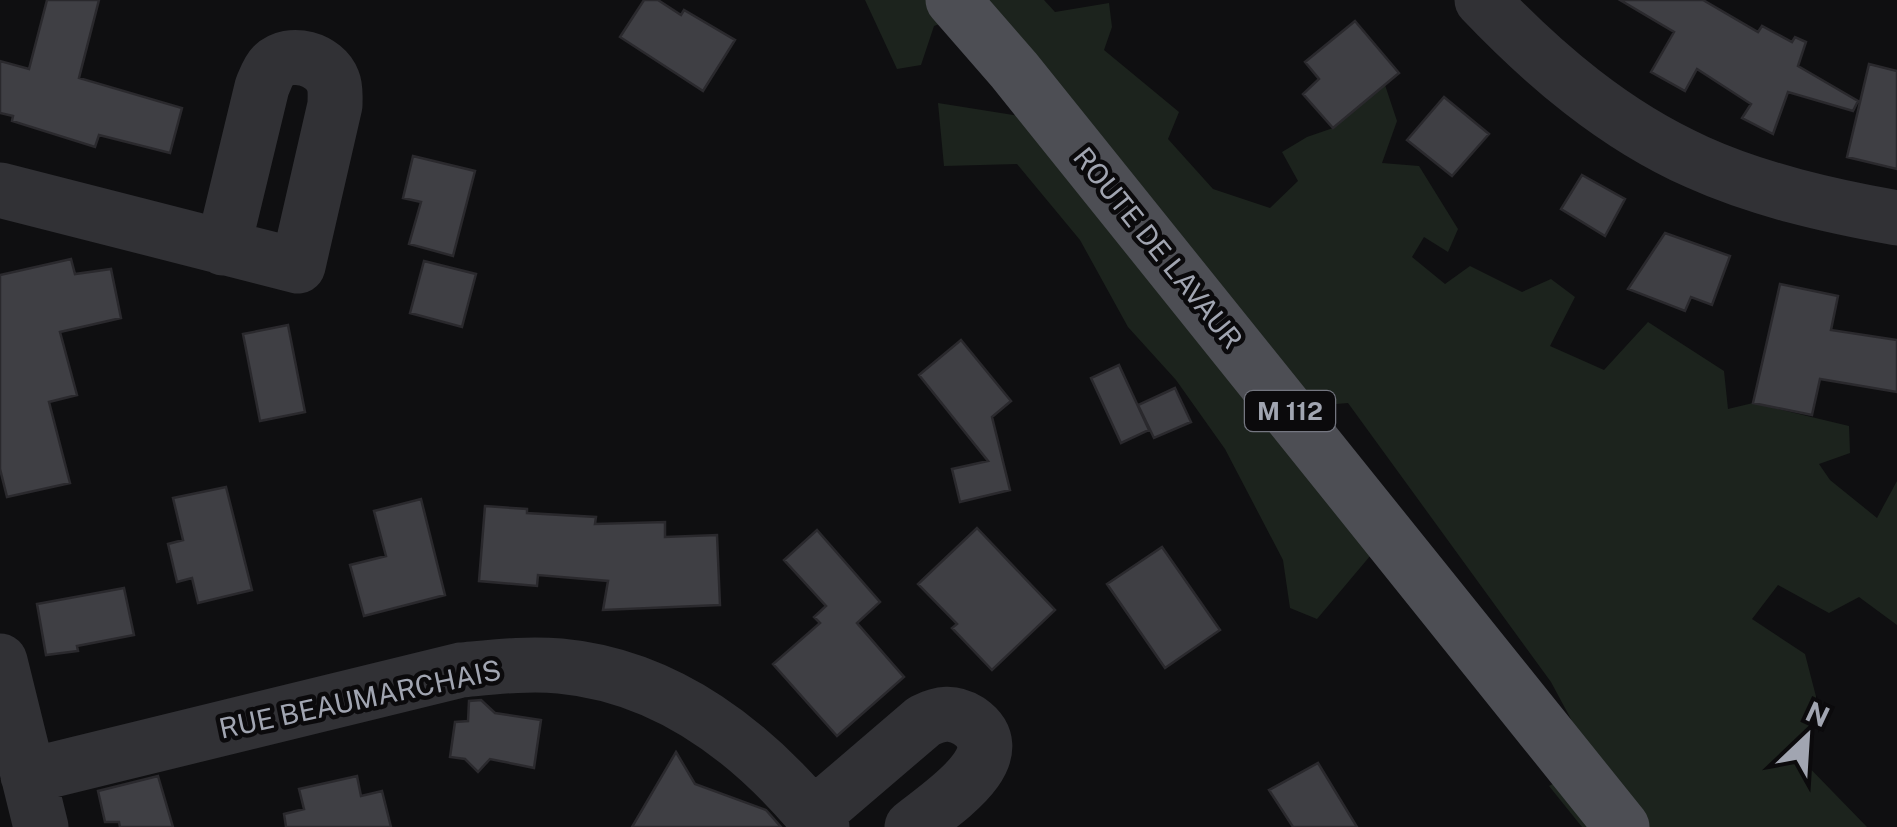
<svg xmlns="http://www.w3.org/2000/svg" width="1897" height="827" viewBox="0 0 1897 827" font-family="'Public Sans',sans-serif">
<rect width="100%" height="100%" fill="#0f0f11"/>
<path fill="#1c231d" d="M 865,0 L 1044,0 L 1055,12 L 1109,3 L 1112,27 L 1104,50 L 1179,112 L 1168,139 L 1213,189 L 1270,208 L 1298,181 L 1282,152 L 1307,137 L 1333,128 L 1385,85 L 1397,121 L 1382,163 L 1419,166 L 1458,229 L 1448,252 L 1424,237 L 1412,257 L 1445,284 L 1470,266 L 1522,292 L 1551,279 L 1575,297 L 1550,346 L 1604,370 L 1648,322 L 1724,371 L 1728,409 L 1753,403 L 1849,426 L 1850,453 L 1819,464 L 1830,480 L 1877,518 L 1897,481 L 1897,625 L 1859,597 L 1829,613 L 1778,585 L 1752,619 L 1805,654 L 1820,712 L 1797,755 L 1867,827 L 1582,827 L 1549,786 L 1594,762 L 1551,682 L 1348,403 L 1325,405 L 1324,445 L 1381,543 L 1317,619 L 1290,608 L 1283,560 L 1225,449 L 1176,380 L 1128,327 L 1080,240 L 1017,164 L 944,166 L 938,103 L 1039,119 L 974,11 L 934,26 L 921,65 L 897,69 Z"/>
<path fill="#3f3f44" stroke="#2a292d" stroke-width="2.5" d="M 47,0 L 99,0 L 79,78 L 182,108 L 170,153 L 99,135 L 95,147 L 12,121 L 13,116 L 0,113 L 0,61 L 29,69 Z
M 644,0 L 658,0 L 681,15 L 684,10 L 735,40 L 703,91 L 620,37 Z
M 1620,0 L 1703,0 L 1758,32 L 1762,26 L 1792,42 L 1795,37 L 1806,42 L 1798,66 L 1858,101 L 1853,111 L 1788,92 L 1773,134 L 1742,118 L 1751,104 L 1697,69 L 1685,91 L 1651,72 L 1674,32 Z
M 1355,21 L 1399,73 L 1333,128 L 1303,94 L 1319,79 L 1305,62 Z
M 1869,64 L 1897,71 L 1897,169 L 1847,157 Z
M 1444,97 L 1489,134 L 1452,176 L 1407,140 Z
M 413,156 L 475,171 L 453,256 L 409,244 L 421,202 L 403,198 Z
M 1582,175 L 1625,199 L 1605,236 L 1561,209 Z
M 1665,233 L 1730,256 L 1712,305 L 1691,297 L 1685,311 L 1628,289 Z
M 71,259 L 75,274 L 111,269 L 121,318 L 60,332 L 77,395 L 49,402 L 70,483 L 7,497 L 0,469 L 0,275 Z
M 424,261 L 476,274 L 462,327 L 410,313 Z
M 1780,284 L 1838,296 L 1831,330 L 1897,340 L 1897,392 L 1820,379 L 1812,415 L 1753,403 Z
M 288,325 L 305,412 L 260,421 L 243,334 Z
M 961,340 L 1011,401 L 992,417 L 1010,490 L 960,502 L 952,469 L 988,461 L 919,375 Z
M 1119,365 L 1149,430 L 1121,443 L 1091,378 Z
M 1175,388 L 1191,422 L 1154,438 L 1138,405 Z
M 226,487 L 252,590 L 198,603 L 192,578 L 177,582 L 168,544 L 183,540 L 173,498 Z
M 421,499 L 445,595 L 364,616 L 350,565 L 386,556 L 374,511 Z
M 485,506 L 527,509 L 527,513 L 596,517 L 595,524 L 665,522 L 665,537 L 717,535 L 720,605 L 603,610 L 608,581 L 538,575 L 537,586 L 479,581 Z
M 977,528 L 1055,610 L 992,670 L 952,628 L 957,624 L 918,584 Z
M 817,530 L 880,602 L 857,623 L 904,677 L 837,736 L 773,664 L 820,623 L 814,617 L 826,606 L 784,560 Z
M 1162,547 L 1220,630 L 1165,668 L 1107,584 Z
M 124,588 L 134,635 L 77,646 L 78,651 L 46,655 L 37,604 Z
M 481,700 L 495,713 L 541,720 L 534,768 L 490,759 L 478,772 L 465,759 L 450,757 L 455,722 L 468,721 L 469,701 Z
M 676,752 L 695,784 L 766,810 L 781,827 L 632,827 Z
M 1318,763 L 1357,827 L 1293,827 L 1269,790 Z
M 158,776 L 173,827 L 120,827 L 119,822 L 105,822 L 98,791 Z
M 357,776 L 361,796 L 382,791 L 391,827 L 286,827 L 284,814 L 304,809 L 299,789 Z"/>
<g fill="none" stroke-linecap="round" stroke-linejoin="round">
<path stroke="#313135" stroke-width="55" d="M 1482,0 C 1544,65 1614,125 1697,162 C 1759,190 1830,206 1897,218
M 0,190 L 298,266 L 335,105 C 335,97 336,88 333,81 C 325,59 290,49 273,66 C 268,71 265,80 262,87 L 223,248
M 0,661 L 41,827
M 28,776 L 461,670 C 494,667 527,663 560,666 C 669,676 756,745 822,827
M 813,816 L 924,721 C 940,713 953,711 969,721 C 1019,756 937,806 912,827"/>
<path stroke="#4d4e54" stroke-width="55" d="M 953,0 L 1014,70 L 1622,827"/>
</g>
<g text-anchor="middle" stroke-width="9" stroke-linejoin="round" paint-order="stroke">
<rect fill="#0b0a0c" stroke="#747680" stroke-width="2.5" x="1245" y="391" width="90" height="40" rx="8"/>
<g font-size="25" font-weight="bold" fill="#a1a5b1">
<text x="1290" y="420">M 112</text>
</g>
<g font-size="28" fill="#a1a5b1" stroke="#0b0a0c">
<text transform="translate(1158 248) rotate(51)" y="10">ROUTE DE LAVAUR</text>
<text transform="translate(360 699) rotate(-12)" y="10">RUE BEAUMARCHAIS</text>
</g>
</g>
<g transform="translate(1807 737) rotate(25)" stroke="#0b0a0c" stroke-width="8" paint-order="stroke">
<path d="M0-8L18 38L0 25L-18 38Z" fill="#a1a5b1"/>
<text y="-15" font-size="28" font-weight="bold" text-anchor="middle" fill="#a1a5b1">N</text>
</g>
</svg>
